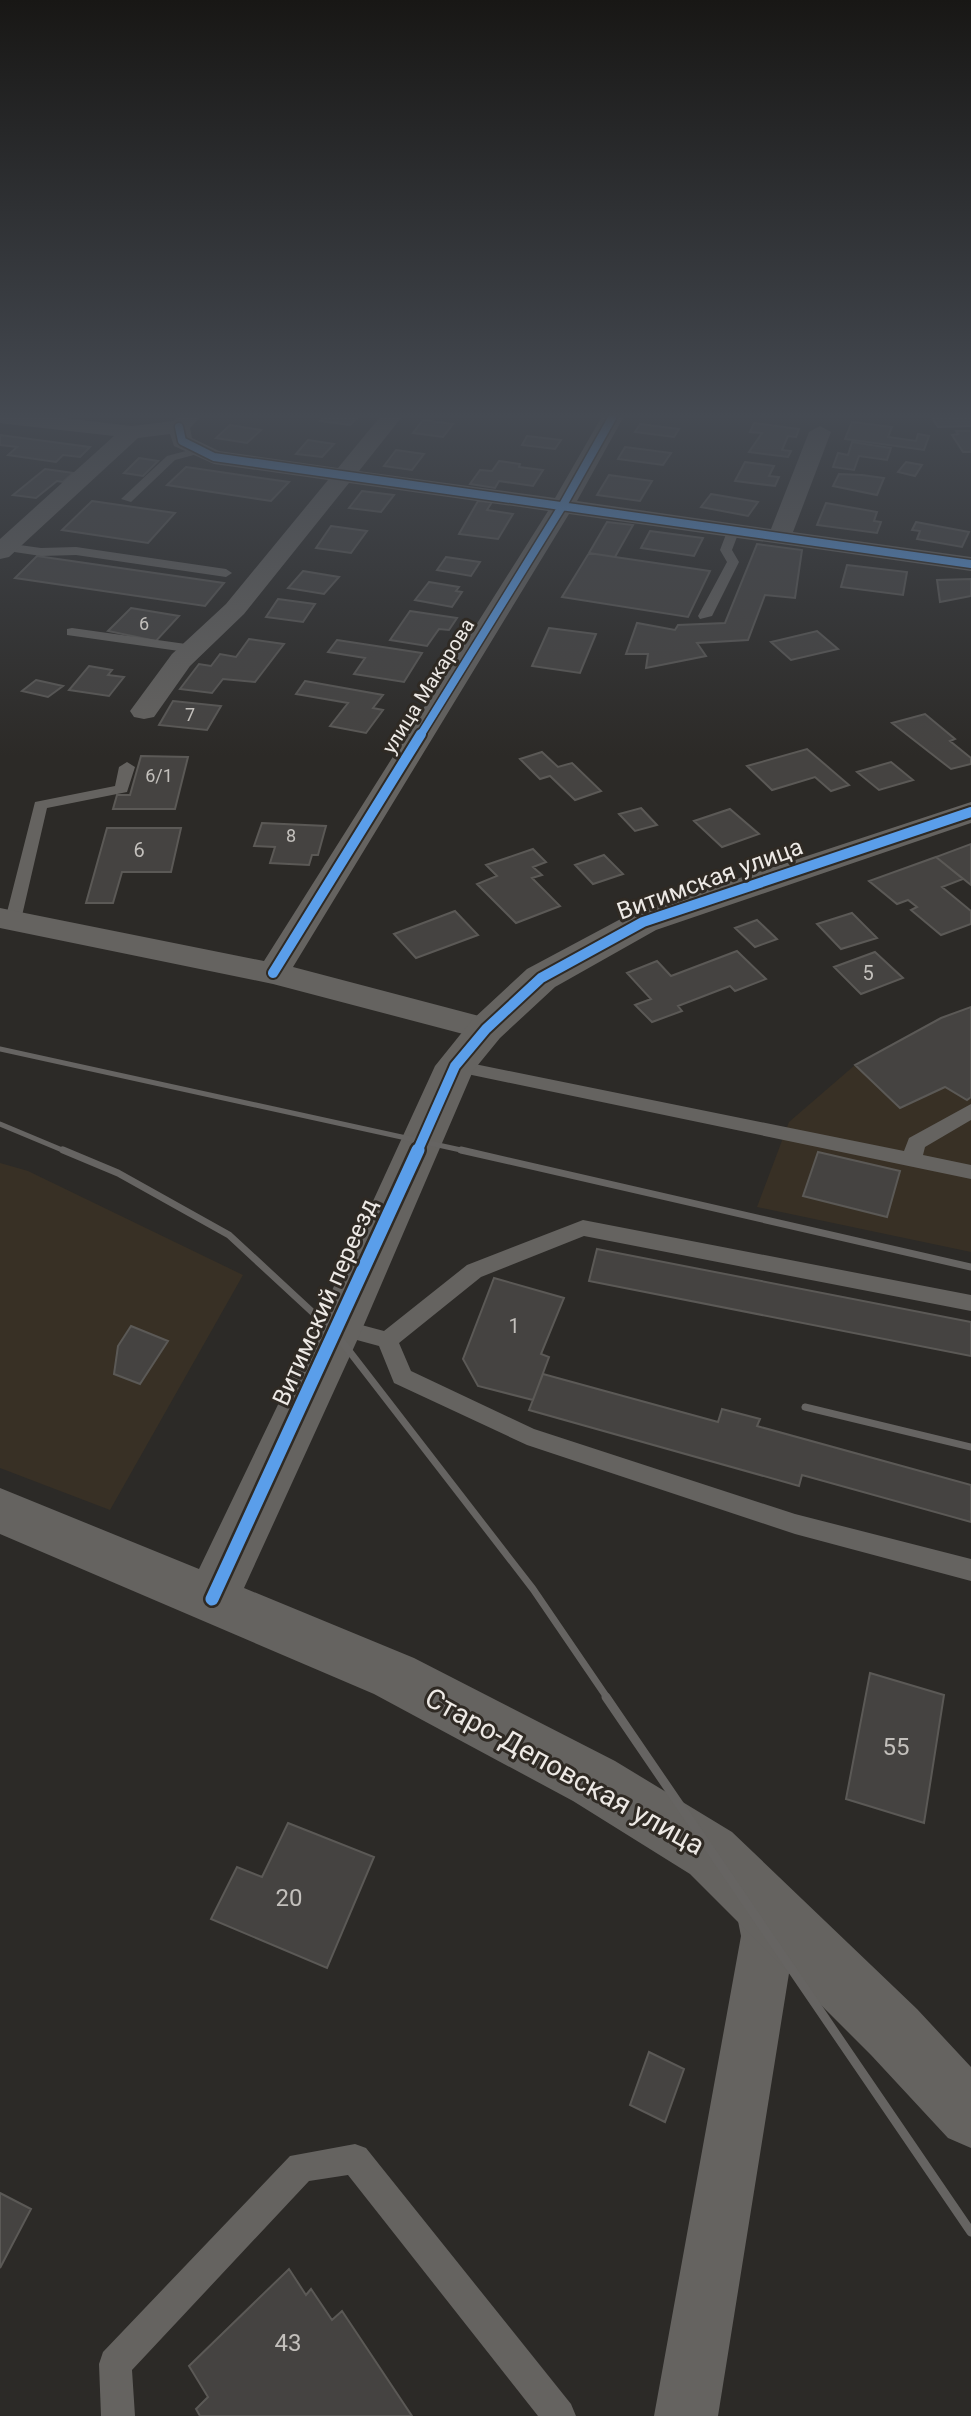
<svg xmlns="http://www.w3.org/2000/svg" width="971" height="2416" viewBox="0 0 971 2416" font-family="Roboto,sans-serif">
<rect width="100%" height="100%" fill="#2c2a27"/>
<path fill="#383025" d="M 971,1006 L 971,1252 L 757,1207 L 789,1122 L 855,1065 L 941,1018 Z
M 0,1163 L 28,1171 L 243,1275 L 110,1510 L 0,1468 Z"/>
<path fill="#454341" stroke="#5b5956" stroke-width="2" d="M 323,418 L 357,418 L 350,425 L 320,421 Z
M 932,418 L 971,418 L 971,426 L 938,427 Z
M 423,420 L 453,424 L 443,437 L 413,433 Z
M 852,422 L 892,427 L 888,437 L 916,441 L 918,434 L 929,436 L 924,450 L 845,439 Z
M 754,423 L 799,429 L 796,437 L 788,436 L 782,450 L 791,451 L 788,457 L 749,452 L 762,433 L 750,432 Z
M 640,424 L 679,429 L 674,437 L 635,432 Z
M 230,425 L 261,430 L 247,443 L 216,438 Z
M 956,431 L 971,431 L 971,452 L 963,452 L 952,435 L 958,434 Z
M 0,435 L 90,447 L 80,457 L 63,455 L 56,462 L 8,455 L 17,447 L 0,445 Z
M 527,436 L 561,440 L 555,449 L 522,445 Z
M 308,440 L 334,444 L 322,457 L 296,454 Z
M 852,442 L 891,448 L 887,460 L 859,456 L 854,470 L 833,467 L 838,453 L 848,455 Z
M 625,447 L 671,453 L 663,465 L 618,459 Z
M 396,450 L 424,454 L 412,470 L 384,466 Z
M 139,458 L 158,461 L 143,476 L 124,473 Z
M 499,461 L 520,464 L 519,467 L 543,470 L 533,486 L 499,481 L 495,488 L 470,484 L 480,470 L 492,471 Z
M 745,462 L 774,466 L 769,476 L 779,477 L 775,486 L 735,481 Z
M 906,462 L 922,465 L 915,476 L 898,472 Z
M 186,467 L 289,482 L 271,501 L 167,485 Z
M 45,469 L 73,473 L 63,482 L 57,481 L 36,498 L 13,495 Z
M 839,474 L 862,475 L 884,478 L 877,495 L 833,486 Z
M 609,475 L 652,481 L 640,501 L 597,495 Z
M 362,491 L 394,495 L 381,512 L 349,508 Z
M 711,494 L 758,502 L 748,516 L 701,507 Z
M 92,501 L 175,513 L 148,543 L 62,530 Z
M 478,501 L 492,502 L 487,510 L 513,514 L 498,539 L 459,534 Z
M 826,503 L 877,512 L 874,521 L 881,522 L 877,533 L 817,525 Z
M 607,522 L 633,525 L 615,557 L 589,553 Z
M 916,522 L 969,532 L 962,547 L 917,539 L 920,531 L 912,530 Z
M 331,526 L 367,531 L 351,553 L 316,548 Z
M 650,531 L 703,538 L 694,556 L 641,548 Z
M 757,544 L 802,550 L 795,598 L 765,595 L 748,640 L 697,643 L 706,656 L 646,668 L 648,654 L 626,654 L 637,623 L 675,630 L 678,625 L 725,623 Z
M 589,553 L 615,557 L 710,571 L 688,617 L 562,597 Z
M 37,556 L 224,583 L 205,606 L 15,578 Z
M 446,557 L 480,562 L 471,576 L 437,570 Z
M 847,565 L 907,572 L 903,595 L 841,587 Z
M 303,571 L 339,577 L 324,594 L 288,588 Z
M 971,579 L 971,596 L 940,602 L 937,580 Z
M 429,582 L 459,587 L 456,591 L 462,592 L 452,607 L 415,600 Z
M 278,599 L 315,604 L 303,622 L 266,617 Z
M 131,608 L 179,616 L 156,641 L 108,631 Z
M 410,611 L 457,618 L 449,630 L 439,629 L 427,646 L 390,640 Z
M 549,628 L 596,634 L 580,673 L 532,666 Z
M 817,631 L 838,649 L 791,660 L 771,642 Z
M 249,639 L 284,644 L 255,682 L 223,679 L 212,693 L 180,689 L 199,664 L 211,666 L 220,654 L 236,657 Z
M 337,640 L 422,653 L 404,682 L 354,674 L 365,658 L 328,652 Z
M 89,666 L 112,670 L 108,675 L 124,677 L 109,696 L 69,690 Z
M 36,680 L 63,686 L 48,697 L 22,691 Z
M 305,681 L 383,695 L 373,708 L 383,710 L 366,733 L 330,726 L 348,703 L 296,694 Z
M 173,701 L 221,706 L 207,730 L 159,725 Z
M 925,714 L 955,739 L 950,741 L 971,758 L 971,764 L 951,769 L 892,723 Z
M 807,749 L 849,785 L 831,791 L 815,777 L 772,790 L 747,766 Z
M 542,752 L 558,767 L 572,763 L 601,791 L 575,800 L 550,776 L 540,779 L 520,759 Z
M 141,756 L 188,757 L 175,809 L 113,809 L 117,795 L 130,795 Z
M 891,762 L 913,780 L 879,790 L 857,772 Z
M 641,808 L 657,825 L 635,831 L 619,814 Z
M 730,809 L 759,834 L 722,847 L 694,821 Z
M 262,823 L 326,826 L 318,855 L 312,855 L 309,865 L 270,863 L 275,847 L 254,846 Z
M 107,828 L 181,828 L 171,872 L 122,872 L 113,903 L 86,903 Z
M 971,844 L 971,885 L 936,857 Z
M 533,849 L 546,862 L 533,867 L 542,875 L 532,878 L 560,906 L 516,923 L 477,884 L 497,876 L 486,865 Z
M 604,855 L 623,874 L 593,884 L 575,865 Z
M 936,857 L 963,879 L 942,887 L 971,911 L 971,924 L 941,935 L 911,910 L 917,907 L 908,900 L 897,904 L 869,881 Z
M 455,911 L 478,935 L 416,958 L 394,934 Z
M 852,913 L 877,938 L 841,949 L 817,924 Z
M 757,920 L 777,939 L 755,947 L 735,928 Z
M 737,951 L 766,979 L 735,991 L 730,986 L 678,1006 L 682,1011 L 652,1022 L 635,1005 L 651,999 L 627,973 L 657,961 L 671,976 Z
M 875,952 L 903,978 L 861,994 L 834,967 Z
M 971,1007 L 971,1097 L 967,1100 L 945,1087 L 900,1108 L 855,1065 L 941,1018 Z
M 818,1152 L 900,1171 L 887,1217 L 803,1196 Z
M 597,1249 L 971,1322 L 971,1356 L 589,1281 Z
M 494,1278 L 564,1298 L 541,1354 L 549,1357 L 533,1400 L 478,1386 L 463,1359 Z
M 131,1326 L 168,1341 L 140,1384 L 114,1374 L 118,1346 Z
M 543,1374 L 718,1422 L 722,1409 L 760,1419 L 757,1426 L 971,1485 L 971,1522 L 802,1475 L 799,1486 L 529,1410 Z
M 870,1673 L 944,1695 L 924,1823 L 846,1799 Z
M 288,1823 L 374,1857 L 327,1968 L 211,1919 L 237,1867 L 262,1877 Z
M 649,2052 L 684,2069 L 665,2122 L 630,2105 Z
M 0,2193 L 31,2209 L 0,2268 Z
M 289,2269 L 306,2295 L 311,2289 L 332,2320 L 342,2311 L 412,2416 L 200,2416 L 196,2409 L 208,2397 L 189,2366 Z"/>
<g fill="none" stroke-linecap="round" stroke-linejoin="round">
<path fill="#656360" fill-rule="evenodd" d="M 201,447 L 207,450 L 205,452 L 175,460 L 131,502 L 121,499 L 167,456 Z
M 734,525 L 740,529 L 732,550 L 739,562 L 712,616 L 700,619 L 698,616 L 727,562 L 720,550 L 728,529 Z
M 5,543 L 41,548 L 76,547 L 226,569 L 232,573 L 226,577 L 76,555 L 41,556 L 1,550 L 0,545 Z
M 72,628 L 193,645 L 200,649 L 193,653 L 67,635 L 67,629 Z
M 127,762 L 135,767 L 127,792 L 47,808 L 21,920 L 19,924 L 7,924 L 5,920 L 35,802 L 115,786 L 119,767 Z
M 455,1060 L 904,1151 L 909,1138 L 971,1104 L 971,1120 L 925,1147 L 923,1155 L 971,1165 L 971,1179 L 448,1070 L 446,1066 L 448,1062 Z
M 583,1220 L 971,1295 L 971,1311 L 584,1236 L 481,1277 L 399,1343 L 411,1371 L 534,1429 L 795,1514 L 971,1559 L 971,1581 L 795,1534 L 527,1445 L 394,1383 L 379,1346 L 331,1333 L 328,1327 L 331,1321 L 339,1319 L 384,1331 L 467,1265 Z
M 355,2144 L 366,2148 L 571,2404 L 576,2416 L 538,2416 L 348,2175 L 309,2181 L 132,2370 L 135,2416 L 101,2416 L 99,2364 L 103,2352 L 290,2156 Z"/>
<path fill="#656360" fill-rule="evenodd" d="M 0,418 L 64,418 L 132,426 L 173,421 L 176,418 L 199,418 L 190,428 L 192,438 L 219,451 L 338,468 L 379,418 L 401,418 L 359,471 L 555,498 L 601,418 L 623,418 L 577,501 L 771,529 L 809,432 L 820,426 L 831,432 L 793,532 L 971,557 L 971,571 L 569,514 L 293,967 L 498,1021 L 503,1029 L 498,1037 L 486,1040 L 273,984 L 0,928 L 0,908 L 264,961 L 548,511 L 349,483 L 244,614 L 190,666 L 154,717 L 144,719 L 134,717 L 130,711 L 172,654 L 226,604 L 328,480 L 214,464 L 174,446 L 170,434 L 138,438 L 9,557 L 0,559 L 0,539 L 114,436 L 7,424 L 0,423 Z
M 760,1875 L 779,1882 L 795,1936 L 718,2416 L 654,2416 L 741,1936 L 734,1901 L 741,1882 Z"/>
<path fill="#656360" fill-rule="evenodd" d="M 971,802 L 971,823 L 656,930 L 555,987 L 500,1038 L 473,1071 L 360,1334 L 244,1588 L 414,1658 L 615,1761 L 732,1832 L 917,2009 L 971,2067 L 971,2148 L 948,2138 L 871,2055 L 690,1874 L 573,1801 L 374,1694 L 0,1534 L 0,1488 L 199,1569 L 312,1334 L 435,1066 L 472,1020 L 527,969 L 630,914 Z"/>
<path stroke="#666462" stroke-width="5" d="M 0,1049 L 470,1152
M 0,1124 L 67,1152"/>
<path stroke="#666462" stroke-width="7" d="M 63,1150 L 118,1173 L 229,1235 L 336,1334 L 533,1589 L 608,1699
M 461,1150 L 971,1267
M 805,1407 L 971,1447"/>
<path stroke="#666462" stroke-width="9" d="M 606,1697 L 971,2232"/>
<defs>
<path id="cycleway-far2" d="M 179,427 L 182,441 L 214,457 L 971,564
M 420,736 L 563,505 L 612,418"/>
<path id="cycleway-far1" d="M 273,973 L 421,734
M 417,1152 L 455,1066 L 486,1029 L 541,978 L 643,922 L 971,812"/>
<path id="cycleway" d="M 212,1599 L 418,1150"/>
</defs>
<use href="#cycleway-far2" stroke="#2f2a24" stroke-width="11"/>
<use href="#cycleway-far1" stroke="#2f2a24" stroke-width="14"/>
<use href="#cycleway" stroke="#2f2a24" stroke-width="18"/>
<use href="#cycleway-far2" stroke="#5a9eea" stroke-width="8"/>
<use href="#cycleway-far1" stroke="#5a9eea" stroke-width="10"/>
<use href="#cycleway" stroke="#5a9eea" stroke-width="13"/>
</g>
<linearGradient id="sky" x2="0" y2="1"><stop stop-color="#181715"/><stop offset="0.55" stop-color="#454a52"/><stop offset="1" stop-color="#454a52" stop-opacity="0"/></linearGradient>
<rect width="971" height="756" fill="url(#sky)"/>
<g text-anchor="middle" stroke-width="6" stroke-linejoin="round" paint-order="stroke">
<g font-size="18" fill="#c3c0bc">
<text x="144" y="630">6</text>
<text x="190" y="721">7</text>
<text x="159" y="782">6/1</text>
<text x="291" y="842">8</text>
</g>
<g font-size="20" fill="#ede9e5" stroke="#2f2a24">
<text transform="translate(428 686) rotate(-58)" y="7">улица Макарова</text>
</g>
<g font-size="20" fill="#c3c0bc">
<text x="139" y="857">6</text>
<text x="868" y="980">5</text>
<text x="514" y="1333">1</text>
</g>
<g font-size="24" fill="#ede9e5" stroke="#2f2a24">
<text transform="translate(710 879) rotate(-20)" y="8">Витимская улица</text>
<text transform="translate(325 1302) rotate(-66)" y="8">Витимский переезд</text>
</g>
<g font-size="24" fill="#c3c0bc">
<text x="896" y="1755">55</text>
<text x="289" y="1906">20</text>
<text x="288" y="2351">43</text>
</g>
<g font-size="28" fill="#ede9e5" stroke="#2f2a24">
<text transform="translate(565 1771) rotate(29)" y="10">Старо-Деповская улица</text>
</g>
</g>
</svg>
